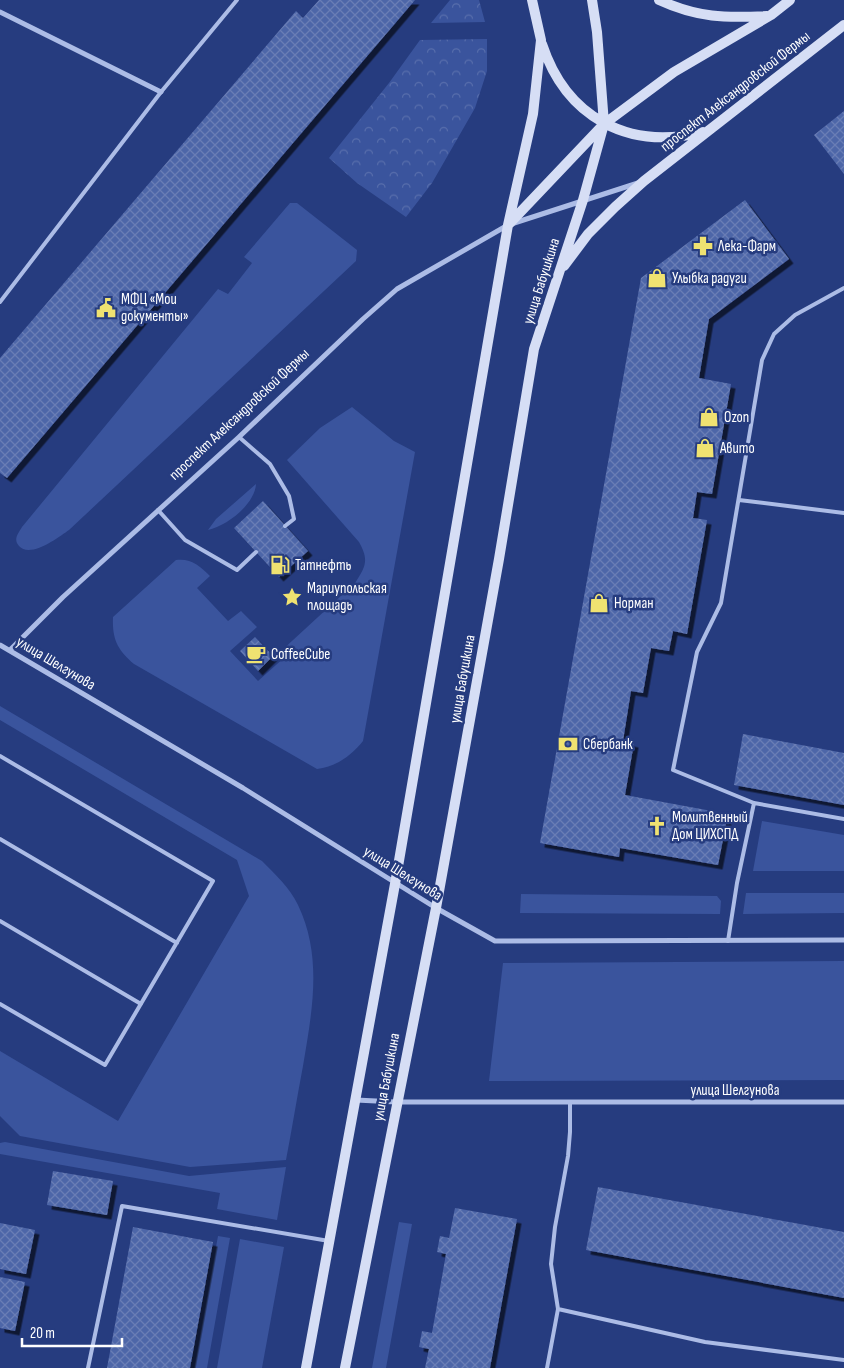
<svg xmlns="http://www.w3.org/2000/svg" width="844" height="1368" viewBox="0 0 844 1368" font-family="'Sofia Sans Condensed',sans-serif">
<defs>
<pattern id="forest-crowns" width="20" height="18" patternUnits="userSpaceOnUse" patternTransform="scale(1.25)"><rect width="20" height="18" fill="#3a549d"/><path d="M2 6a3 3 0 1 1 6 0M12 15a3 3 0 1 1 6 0" fill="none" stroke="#586eac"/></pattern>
<pattern id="building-cross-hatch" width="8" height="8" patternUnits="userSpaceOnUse" patternTransform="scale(1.25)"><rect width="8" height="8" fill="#4e66a8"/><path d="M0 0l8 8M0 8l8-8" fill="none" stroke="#697db5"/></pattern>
<filter id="shadow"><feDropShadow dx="4.5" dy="4.5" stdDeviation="0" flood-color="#0009"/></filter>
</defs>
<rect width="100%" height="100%" fill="#263c7f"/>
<path fill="#3a549d" d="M 290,203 L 297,203 L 357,250 L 356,261 L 69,530 C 59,537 30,559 19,546 C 13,539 18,534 22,527 L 218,289 L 228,294 L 252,263 L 244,257 Z
M 352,407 L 394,441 L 415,452 L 363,741 C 352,755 336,767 317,769 L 134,664 C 118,650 112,640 113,617 L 176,560 C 191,558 200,566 210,576 L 197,588 L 228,621 L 241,611 L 257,627 L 230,651 L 258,681 L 285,657 L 280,652 L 355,583 C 366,566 369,560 359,542 L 287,460 L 320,428 Z
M 256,484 C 255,504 227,526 208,530 L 216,519 Z
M 0,706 L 262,861 C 275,874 290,888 298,905 C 323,957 312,1012 303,1066 C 297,1097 292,1129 286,1160 L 190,1167 L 20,1136 L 0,1116 L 0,1051 L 118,1121 L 249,896 L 237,860 L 0,720 Z
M 762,821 L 844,835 L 844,871 L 753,871 Z
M 746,893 L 844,893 L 844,913 L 743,914 Z
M 521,894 L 717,896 L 721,901 L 720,914 L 520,913 Z
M 844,961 L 844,1080 L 489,1081 L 503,963 Z
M 5,1142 L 189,1176 L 286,1167 L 277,1220 L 217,1209 L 220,1193 L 0,1154 L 0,1143 Z
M 399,1222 L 412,1224 L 386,1368 L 372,1368 Z
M 218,1236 L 230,1238 L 207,1368 L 194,1368 Z
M 240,1239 L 284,1247 L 262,1368 L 217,1368 Z"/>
<path fill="url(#forest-crowns)" d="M 450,0 L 479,0 L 485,22 L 431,23 Z
M 487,39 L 487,71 L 475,108 L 432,183 L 406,217 L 357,183 L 329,158 L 389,83 L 420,40 Z"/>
<path fill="url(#building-cross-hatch)" filter="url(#shadow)" d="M 319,0 L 415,0 L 7,478 L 0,473 L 0,358 L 296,11 L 303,18 Z
M 844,111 L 844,174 L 814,135 Z
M 745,200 L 789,259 L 709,319 L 699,378 L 731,384 L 712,494 L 697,492 L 693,518 L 707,520 L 687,634 L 673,631 L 669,651 L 651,648 L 643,693 L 631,691 L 623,741 L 634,743 L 625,795 L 728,814 L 718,865 L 620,848 L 619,857 L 540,843 L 641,278 Z
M 263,501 L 308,551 L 279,577 L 234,528 Z
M 255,637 L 273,656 L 258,671 L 240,651 Z
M 743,734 L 844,753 L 844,805 L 734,785 Z
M 53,1171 L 113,1181 L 107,1215 L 47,1205 Z
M 598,1187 L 844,1232 L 844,1298 L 586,1250 Z
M 455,1208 L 517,1219 L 490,1368 L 425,1368 L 429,1349 L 419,1347 L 422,1331 L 432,1333 L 446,1254 L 437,1252 L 440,1236 L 449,1238 Z
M 0,1223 L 35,1230 L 26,1274 L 0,1269 Z
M 133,1227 L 213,1242 L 190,1368 L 107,1368 Z
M 0,1277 L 25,1282 L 15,1331 L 0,1328 Z"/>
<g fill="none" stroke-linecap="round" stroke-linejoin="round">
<path stroke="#acbce6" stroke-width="4" d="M 0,302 L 161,92 L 237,0
M 239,437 L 270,464 L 289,496 L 294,519 L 285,526
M 739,500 L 844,513
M 158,510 L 185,540 L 237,570 L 256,552
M 0,756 L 213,881 L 105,1065 L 0,1004
M 754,803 L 844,819
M 0,839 L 177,943
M 0,921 L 141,1004
M 728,941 L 737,883 L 754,803 L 673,770 L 697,652 L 721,603 L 762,360 L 774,334 L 795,315 L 844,288
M 558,1309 L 705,1342 L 844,1360
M 88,1368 L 122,1206 L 329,1241
M 547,1368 L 558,1309 L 551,1264 L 555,1227 L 568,1156 L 570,1132 L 570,1103"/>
<path stroke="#acbce6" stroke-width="5" d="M 0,12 L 161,92
M 0,645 L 243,788 L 436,908 L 495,941 L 844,940
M 10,650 L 63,597 L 239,437 L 363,319 L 397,289 L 508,225 L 638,183
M 356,1100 L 396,1102 L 844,1102"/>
<path stroke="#d6def5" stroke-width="10" d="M 659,0 C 698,18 725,18 767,16
M 542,44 C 566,117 628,151 703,132
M 509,224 L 604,124 L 674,72 L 771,15 L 790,0
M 564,266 L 588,234 L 615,207 L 644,181 L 844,25
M 306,1368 L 395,884 L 508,225 L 533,114 L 541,40 L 532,0
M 345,1368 L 436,908 L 499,559 L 534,349 L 583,200 L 604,124 L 597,32 L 592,0"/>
</g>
<defs>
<symbol id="pharmacy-bare" viewBox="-9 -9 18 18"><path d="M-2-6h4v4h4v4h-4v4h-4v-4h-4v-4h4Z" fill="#efe271" stroke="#263c7f" stroke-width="2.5" paint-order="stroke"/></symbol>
<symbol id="shop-bare" viewBox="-9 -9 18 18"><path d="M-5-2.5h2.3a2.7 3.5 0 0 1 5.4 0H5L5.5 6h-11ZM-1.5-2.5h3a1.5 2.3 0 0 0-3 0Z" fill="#efe271" stroke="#263c7f" stroke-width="2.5" paint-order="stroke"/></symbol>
<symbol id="civic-bare" viewBox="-9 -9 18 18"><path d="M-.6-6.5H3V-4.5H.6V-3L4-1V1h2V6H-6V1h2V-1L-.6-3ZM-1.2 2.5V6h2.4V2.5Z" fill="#efe271" stroke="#263c7f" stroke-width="2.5" paint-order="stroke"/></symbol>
<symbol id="fuel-bare" viewBox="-9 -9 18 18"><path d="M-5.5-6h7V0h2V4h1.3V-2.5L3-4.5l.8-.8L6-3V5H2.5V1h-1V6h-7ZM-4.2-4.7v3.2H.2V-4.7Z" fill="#efe271" stroke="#263c7f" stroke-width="2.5" paint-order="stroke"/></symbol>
<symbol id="sight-bare" viewBox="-9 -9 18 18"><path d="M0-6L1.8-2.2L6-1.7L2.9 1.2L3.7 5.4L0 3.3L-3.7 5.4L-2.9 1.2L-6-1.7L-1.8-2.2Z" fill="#efe271" stroke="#263c7f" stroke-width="2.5" paint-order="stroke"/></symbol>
<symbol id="cafe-bare" viewBox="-9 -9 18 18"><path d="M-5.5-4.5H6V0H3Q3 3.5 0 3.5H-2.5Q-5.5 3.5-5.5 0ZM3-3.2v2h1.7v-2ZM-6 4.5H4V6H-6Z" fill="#efe271" stroke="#263c7f" stroke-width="2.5" paint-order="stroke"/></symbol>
<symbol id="bank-bare" viewBox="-9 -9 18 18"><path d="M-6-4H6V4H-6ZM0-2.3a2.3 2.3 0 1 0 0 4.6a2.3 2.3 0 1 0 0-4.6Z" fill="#efe271" stroke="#263c7f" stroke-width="2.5" paint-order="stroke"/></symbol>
<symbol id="church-bare" viewBox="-9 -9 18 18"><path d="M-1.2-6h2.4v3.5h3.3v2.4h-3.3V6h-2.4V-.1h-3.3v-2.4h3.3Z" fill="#efe271" stroke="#263c7f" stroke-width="2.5" paint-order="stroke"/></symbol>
</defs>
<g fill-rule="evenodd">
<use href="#pharmacy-bare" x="689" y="232" width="28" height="28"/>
<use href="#shop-bare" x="643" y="264" width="28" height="28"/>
<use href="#civic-bare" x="92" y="294" width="28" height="28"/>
<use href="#shop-bare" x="695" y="403" width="28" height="28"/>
<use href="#shop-bare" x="691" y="434" width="28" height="28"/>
<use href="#fuel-bare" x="266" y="551" width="28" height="28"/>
<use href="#sight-bare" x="278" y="583" width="28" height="28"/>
<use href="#shop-bare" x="585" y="589" width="28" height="28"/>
<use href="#cafe-bare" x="242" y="640" width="28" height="28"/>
<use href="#bank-bare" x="554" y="730" width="28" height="28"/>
<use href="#church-bare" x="643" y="812" width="28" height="28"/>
</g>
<g text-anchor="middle" stroke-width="5" stroke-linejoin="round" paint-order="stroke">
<g font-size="15" fill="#fff" stroke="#263c7f">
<text transform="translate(735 91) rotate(-38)" y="5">проспект Александровской Фермы</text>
<text transform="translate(541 281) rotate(-72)" y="5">улица Бабушкина</text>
<text transform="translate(239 414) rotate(-43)" y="5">проспект Александровской Фермы</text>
<text transform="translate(56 663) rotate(31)" y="5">улица Шелгунова</text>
<text transform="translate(462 679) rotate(-80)" y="5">улица Бабушкина</text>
<text transform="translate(403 873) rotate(32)" y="5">улица Шелгунова</text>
<text transform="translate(386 1077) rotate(-79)" y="5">улица Бабушкина</text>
<text x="735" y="1095">улица Шелгунова</text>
</g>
<g font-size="15" fill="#fff" stroke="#263c7f" text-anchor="start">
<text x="718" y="251">Лека-Фарм</text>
<text x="672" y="283">Улыбка радуги</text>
<text x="121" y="304">МФЦ «Мои<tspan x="121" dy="17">документы»</tspan></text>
<text x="724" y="422">Ozon</text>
<text x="720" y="453">Авито</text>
<text x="295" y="570">Татнефть</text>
<text x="307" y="593">Мариупольская<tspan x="307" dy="17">площадь</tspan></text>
<text x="614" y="608">Норман</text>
<text x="271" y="659">CoffeeCube</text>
<text x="583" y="749">Сбербанк</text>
<text x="672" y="822">Молитвенный<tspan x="672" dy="17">Дом ЦИХСПД</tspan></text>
</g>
</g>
<path d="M22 1338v8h100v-8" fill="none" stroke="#ffffff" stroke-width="2.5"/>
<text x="30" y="1338" font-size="15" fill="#ffffff" stroke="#263c7f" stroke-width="4" paint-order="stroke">20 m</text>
</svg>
